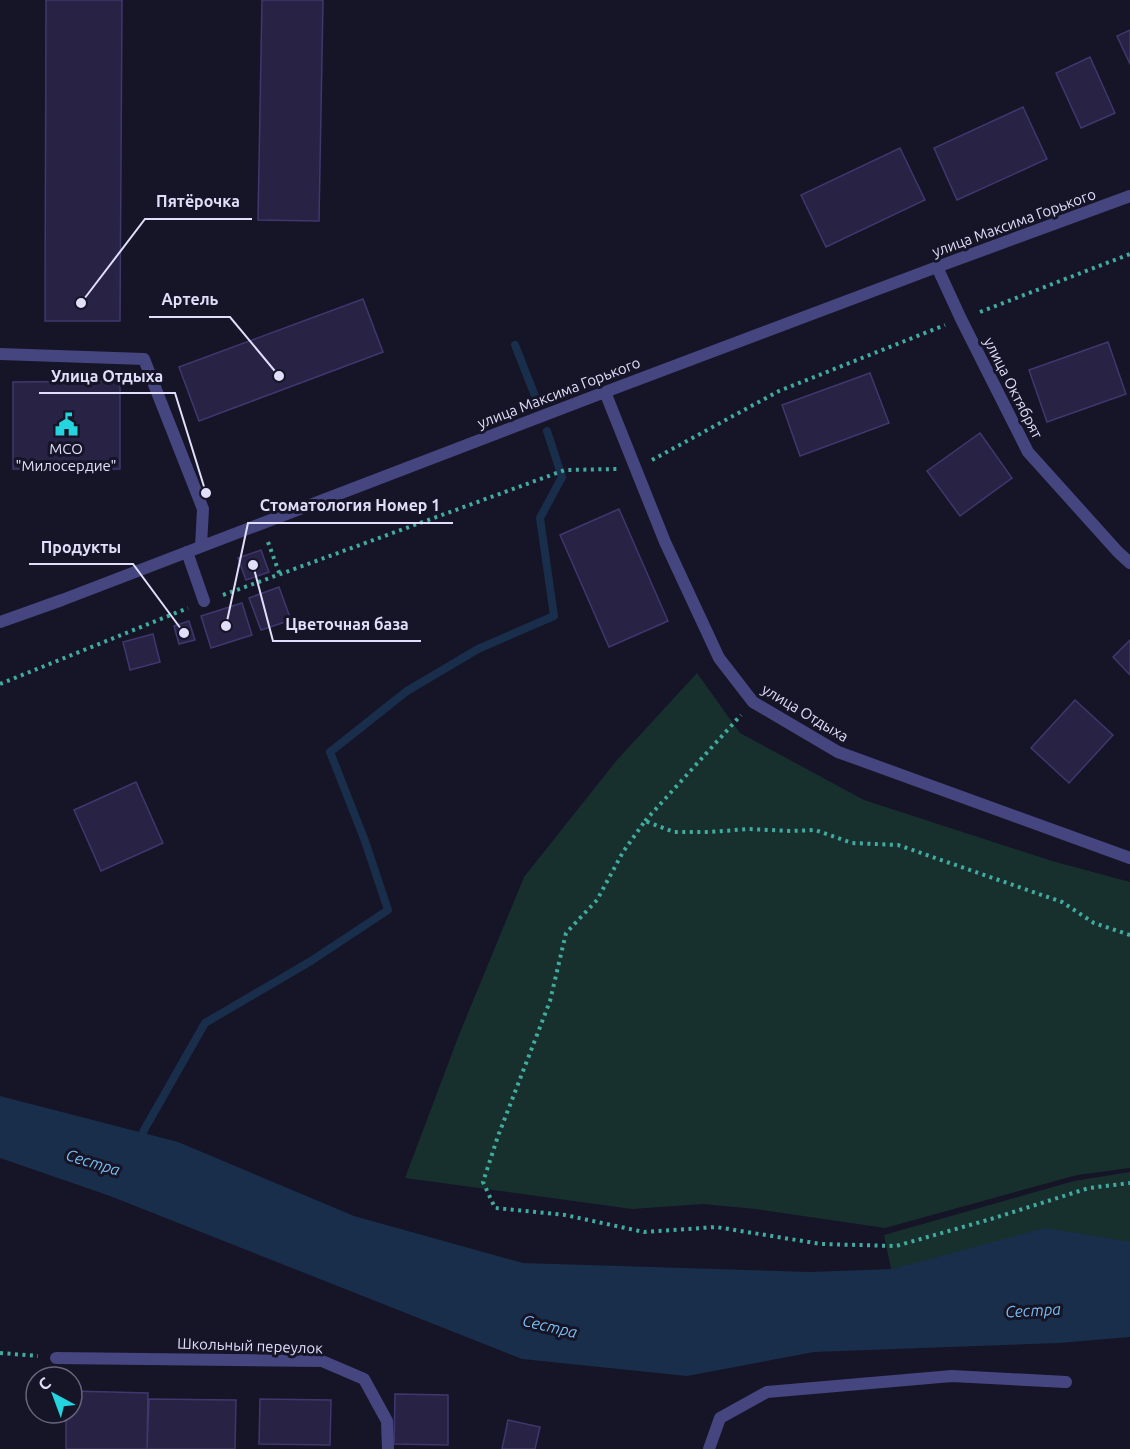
<svg xmlns="http://www.w3.org/2000/svg" width="1130" height="1449" viewBox="0 0 1130 1449" font-family="Ubuntu,sans-serif">
<rect width="100%" height="100%" fill="#161427"/>
<path fill="#17302e" d="M 697,673 L 740,733 L 864,800 L 1052,861 L 1130,882 L 1130,1168 L 1077,1175 L 885,1228 L 756,1209 L 703,1204 L 632,1209 L 405,1178 L 459,1035 L 524,877 L 617,760 Z
M 1130,1172 L 1130,1287 L 896,1293 L 884,1235 L 1074,1181 Z"/>
<path fill="#182e4b" d="M 0,1096 L 178,1142 L 354,1216 L 523,1263 L 810,1272 L 893,1269 L 1045,1228 L 1130,1242 L 1130,1337 L 1059,1343 L 814,1352 L 687,1376 L 522,1359 L 110,1196 L 0,1158 Z"/>
<g fill="none" stroke-linecap="round" stroke-linejoin="round">
<path stroke="#182e4b" stroke-width="8" d="M 515,345 L 537,401
M 140,1141 L 144,1130 L 205,1023 L 311,961 L 388,910 L 365,841 L 330,752 L 407,691 L 478,649 L 554,616 L 540,518 L 562,477 L 547,431"/>
</g>
<path fill="#282245" stroke="#40376e" stroke-width="1.5" d="M 46,0 L 122,0 L 120,321 L 45,321 Z
M 262,0 L 323,0 L 319,221 L 258,220 Z
M 1130,30 L 1130,64 L 1117,36 Z
M 1090,57 L 1115,113 L 1081,128 L 1056,73 Z
M 1023,107 L 1047,159 L 957,200 L 934,148 Z
M 900,148 L 925,200 L 826,247 L 801,195 Z
M 363,299 L 383,352 L 199,421 L 179,367 Z
M 1108,342 L 1126,394 L 1047,422 L 1029,370 Z
M 870,373 L 889,423 L 800,456 L 782,405 Z
M 120,381 L 120,469 L 13,469 L 13,382 Z
M 980,433 L 1012,478 L 960,516 L 927,471 Z
M 619,509 L 668,621 L 609,647 L 560,535 Z
M 261,550 L 269,572 L 246,580 L 238,558 Z
M 279,587 L 291,620 L 261,630 L 249,598 Z
M 242,603 L 252,635 L 211,648 L 201,616 Z
M 189,621 L 195,640 L 179,644 L 174,626 Z
M 153,634 L 160,662 L 130,670 L 123,642 Z
M 1130,640 L 1130,675 L 1113,657 Z
M 1075,700 L 1113,735 L 1069,783 L 1031,748 Z
M 136,782 L 163,843 L 101,871 L 74,810 Z
M 72,1391 L 148,1393 L 147,1449 L 66,1449 L 66,1413 L 72,1413 Z
M 395,1394 L 448,1395 L 448,1445 L 394,1444 Z
M 149,1399 L 236,1400 L 235,1449 L 147,1449 Z
M 260,1399 L 331,1400 L 330,1445 L 259,1444 Z
M 508,1420 L 540,1427 L 535,1449 L 502,1449 Z"/>
<g fill="none" stroke-linecap="round" stroke-linejoin="round">
<path stroke="#41aba0" stroke-width="4" stroke-dasharray="3 4.5" stroke-linecap="butt" d="M 980,312 L 1130,254
M 652,460 L 779,391 L 945,325
M 268,542 L 280,575
M 223,595 L 565,470 L 617,469
M 0,684 L 188,608
M 645,821 L 741,715
M 1130,935 L 1094,923 L 1062,902 L 898,845 L 852,843 L 815,830 L 791,831 L 749,829 L 709,832 L 674,832 L 645,821 L 623,852 L 597,900 L 566,933 L 550,1001 L 498,1136 L 483,1182 L 495,1208 L 565,1215 L 644,1232 L 716,1227 L 821,1244 L 896,1246 L 991,1219 L 1089,1188 L 1130,1183
M 0,1353 L 38,1356"/>
<path stroke="#45457f" stroke-width="12" d="M 0,354 L 144,359 L 203,509 L 201,546
M 187,552 L 204,601"/>
<path stroke="#45457f" stroke-width="12" d="M 937,267 L 961,319 L 1028,452 L 1118,552 L 1130,563
M 605,392 L 665,542 L 719,658 L 753,702 L 838,752 L 1130,858
M 0,622 L 62,600 L 605,392 L 937,267 L 1130,196
M 56,1358 L 322,1361 L 364,1379 L 387,1421 L 388,1449
M 709,1449 L 720,1418 L 767,1392 L 952,1376 L 1066,1382"/>
</g>
<defs>
<symbol id="civic-bare" viewBox="-9 -9 18 18"><path d="M-.6-6.5H3V-4.5H.6V-3L4-1V1h2V6H-6V1h2V-1L-.6-3ZM-1.2 2.5V6h2.4V2.5Z" fill="#24d5e0" stroke="#161427" stroke-width="2.5" paint-order="stroke"/></symbol>
</defs>
<g fill-rule="evenodd">
<use href="#civic-bare" x="50" y="408" width="33" height="33"/>
</g>
<g text-anchor="middle" stroke-width="6" stroke-linejoin="round" paint-order="stroke">
<g font-size="15" fill="#e0defa" stroke="#161427">
<text transform="translate(1014 223) rotate(-20)" y="5">улица Максима Горького</text>
<text transform="translate(1013 388) rotate(63)" y="5">улица Октябрят</text>
<text transform="translate(559 393) rotate(-21)" y="5">улица Максима Горького</text>
<text transform="translate(805 713) rotate(31)" y="5">улица Отдыха</text>
<text transform="translate(250 1346) rotate(2)" y="5">Школьный переулок</text>
</g>
<g font-size="15" fill="#e0defa" stroke="#161427">
<text x="66" y="454">МСО<tspan x="66" dy="17">"Милосердие"</tspan></text>
</g>
<g font-size="16" font-style="italic" fill="#7abcec" stroke="#161427">
<text transform="translate(93 1162) rotate(17)" y="6">Сестра</text>
<text transform="translate(1033 1310) rotate(-3)" y="6">Сестра</text>
<text transform="translate(550 1326) rotate(13)" y="6">Сестра</text>
</g>
</g>
<path fill="none" stroke="#e0defa" stroke-width="2" d="M81 303L145 219H252M279 376L230 317H149M206 493L175 393H39M226 626L248 523H453M184 633L133 564H29M253 565L273 641H421"/>
<g fill="#e0defa" stroke="#161427" stroke-width="2">
<circle cx="81" cy="303" r="6"/>
<circle cx="279" cy="376" r="6"/>
<circle cx="206" cy="493" r="6"/>
<circle cx="226" cy="626" r="6"/>
<circle cx="184" cy="633" r="6"/>
<circle cx="253" cy="565" r="6"/>
</g>
<g font-size="16" text-anchor="middle" font-weight="bold" fill="#e0defa" stroke="#161427" stroke-width="6" stroke-linejoin="round" paint-order="stroke">
<text x="198" y="207">Пятёрочка</text>
<text x="190" y="305">Артель</text>
<text x="107" y="382">Улица Отдыха</text>
<text x="350" y="511">Стоматология Номер 1</text>
<text x="81" y="553">Продукты</text>
<text x="347" y="630">Цветочная база</text>
</g>
<g transform="translate(54 1395) rotate(319)"><circle r="28" fill="#161427" stroke="#67657b" stroke-width="1.5"/>
<path d="M0-4.5L10 22L0 15L-10 22Z" fill="#24d5e0"/>
<text y="-9" font-size="16" font-weight="bold" text-anchor="middle" fill="#e0defa">С</text>
</g>
</svg>
